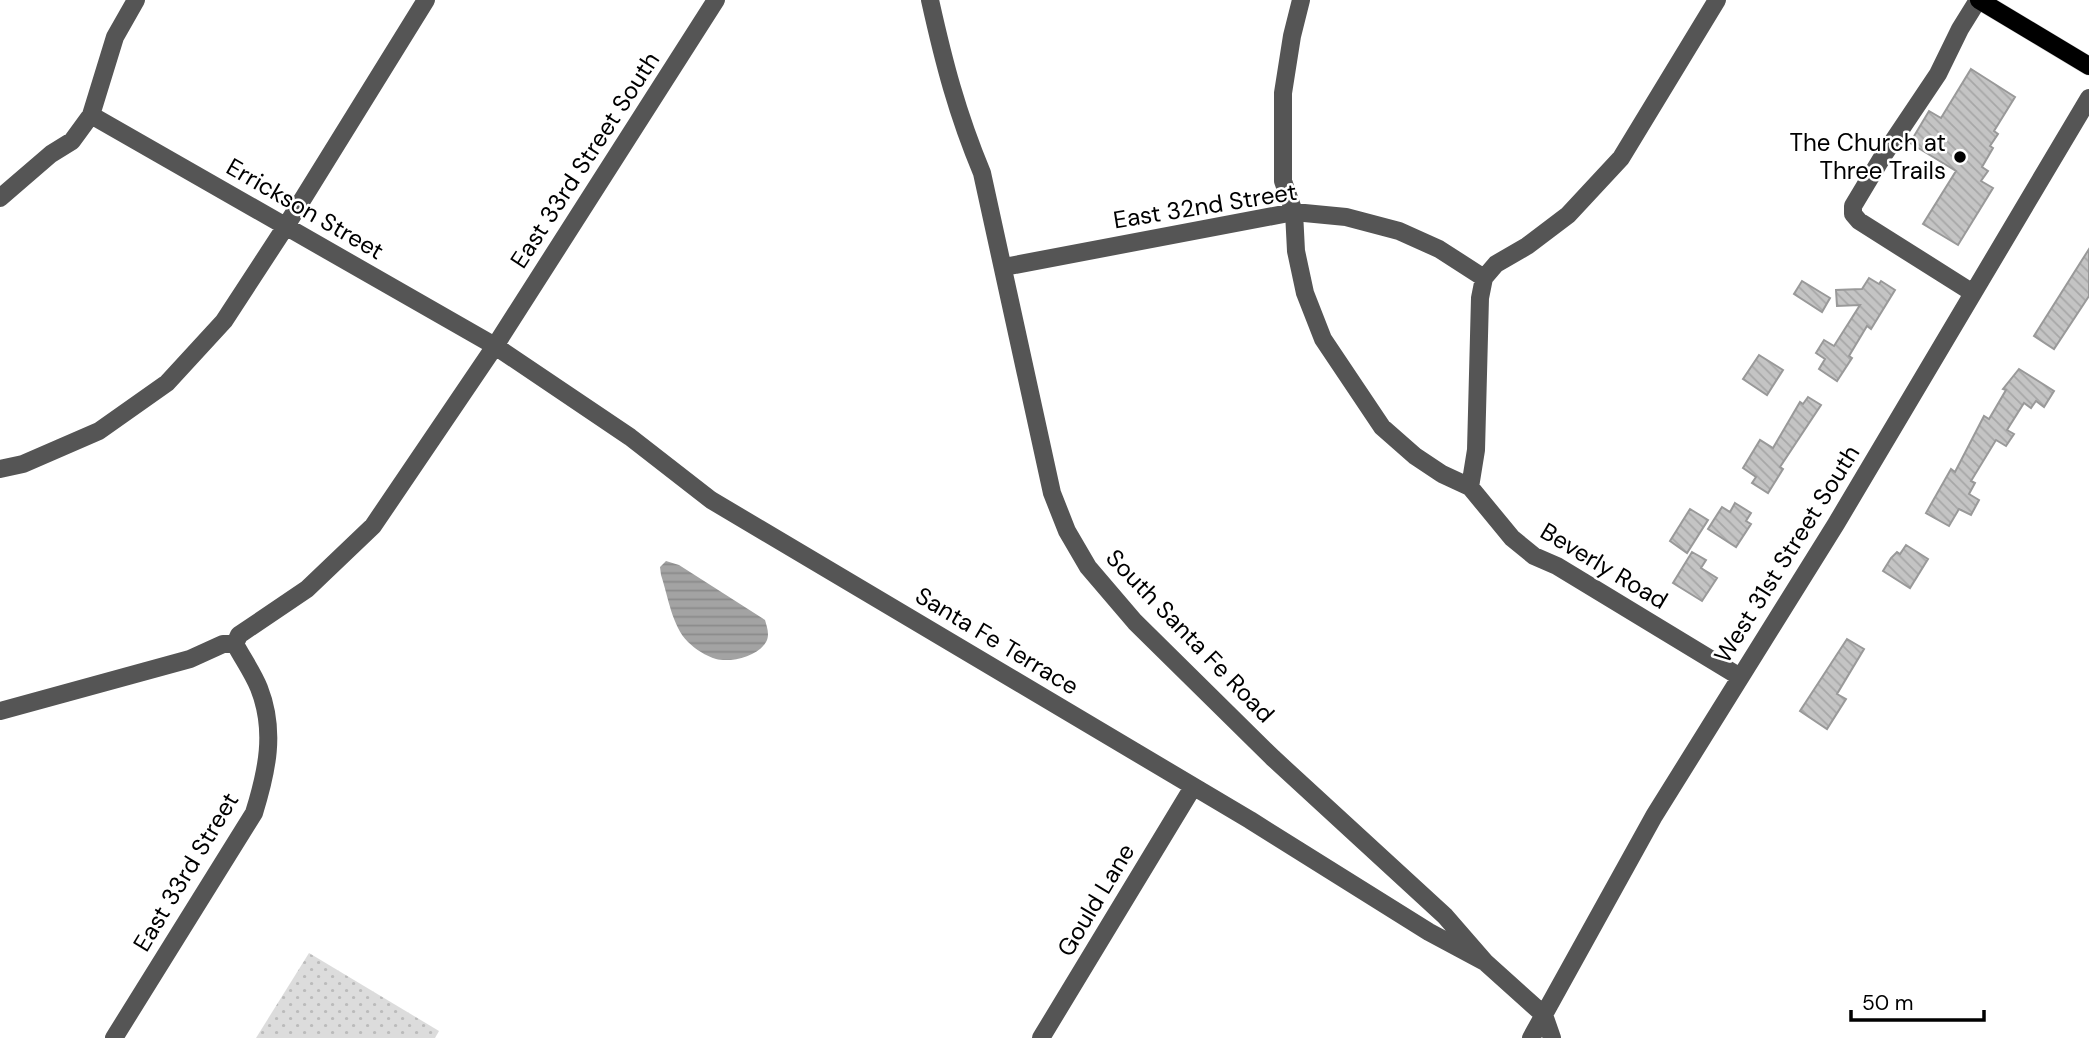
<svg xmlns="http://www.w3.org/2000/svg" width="2089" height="1038" viewBox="0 0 2089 1038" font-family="'DM Sans',sans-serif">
<defs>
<pattern id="grass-dots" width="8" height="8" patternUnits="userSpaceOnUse" patternTransform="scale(1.75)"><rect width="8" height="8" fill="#dcdcdc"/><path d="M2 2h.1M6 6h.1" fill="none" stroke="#bbb" stroke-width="1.8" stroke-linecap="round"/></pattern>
<pattern id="water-rules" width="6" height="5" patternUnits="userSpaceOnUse" patternTransform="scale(1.75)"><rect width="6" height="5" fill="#a3a3a3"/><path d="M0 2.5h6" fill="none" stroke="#8b8b8b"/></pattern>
<pattern id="building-back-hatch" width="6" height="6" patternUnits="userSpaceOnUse" patternTransform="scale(1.75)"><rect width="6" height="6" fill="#c4c4c4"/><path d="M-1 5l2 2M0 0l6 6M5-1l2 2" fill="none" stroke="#a7a7a7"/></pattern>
</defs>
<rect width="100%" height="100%" fill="#fff"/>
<path fill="url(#grass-dots)" d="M 309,953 L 439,1031 L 435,1038 L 256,1038 Z"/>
<path fill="url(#water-rules)" d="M 666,561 L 679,565 L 765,620 C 767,627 770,635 766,642 C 758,656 731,663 716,659 C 706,656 695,649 688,642 C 672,626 668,596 661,575 L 660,567 Z"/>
<path fill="url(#building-back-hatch)" stroke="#999" stroke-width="2" d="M 1971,69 L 2015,97 L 1994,131 L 1998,134 L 1990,146 L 1993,148 L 1982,167 L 1988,171 L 1981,181 L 1993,188 L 1958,245 L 1923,224 L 1956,171 L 1910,143 L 1929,111 L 1941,118 Z
M 2089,249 L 2089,296 L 2054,349 L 2034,336 Z
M 1869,278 L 1879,284 L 1881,281 L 1895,290 L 1871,329 L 1867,326 L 1849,356 L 1852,358 L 1837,381 L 1819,369 L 1825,359 L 1816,353 L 1824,340 L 1834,346 L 1860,305 L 1837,306 L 1836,290 L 1862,289 Z
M 1802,281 L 1830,298 L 1822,312 L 1794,294 Z
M 1759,355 L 1783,370 L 1767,395 L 1743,379 Z
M 2019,369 L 2054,391 L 2044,407 L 2036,401 L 2031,408 L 2024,403 L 2007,430 L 2014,434 L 2006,446 L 1996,440 L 1971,481 L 1975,483 L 1969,494 L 1979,500 L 1971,515 L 1959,509 L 1949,526 L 1926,513 L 1951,469 L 1955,472 L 1984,416 L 1989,419 L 2006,390 L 2003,389 Z
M 1808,397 L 1821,405 L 1780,467 L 1783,469 L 1768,493 L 1752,483 L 1756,477 L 1743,468 L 1760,440 L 1773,448 L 1800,402 L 1803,404 Z
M 1735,503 L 1751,513 L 1746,521 L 1751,524 L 1736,547 L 1708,529 L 1722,507 L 1730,512 Z
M 1690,509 L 1708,520 L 1687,553 L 1670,541 Z
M 1906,545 L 1928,559 L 1910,588 L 1883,571 L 1891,558 L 1897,552 L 1900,554 Z
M 1692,552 L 1706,560 L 1701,568 L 1717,578 L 1702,601 L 1673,583 Z
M 1847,639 L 1864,649 L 1837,694 L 1846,699 L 1827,729 L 1800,711 Z"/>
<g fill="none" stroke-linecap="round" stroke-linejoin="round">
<defs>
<path id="major" d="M 1979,0 L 2089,66"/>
</defs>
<use href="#major" stroke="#dbdbdb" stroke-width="19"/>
<path stroke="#555" stroke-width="18" d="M 930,0 C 944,63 957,113 982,173 L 1052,493 L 1067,531 L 1088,567 L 1135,622 L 1273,758 L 1445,916 L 1485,962 L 1544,1015 L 1552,1038
M 1301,0 L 1292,36 L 1283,93 L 1283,181 L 1294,212 L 1296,251 L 1305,293 L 1323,339 L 1382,427 L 1415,456 L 1442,474 L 1470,487 L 1512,538 L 1534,556 L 1557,566 L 1740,677
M 91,115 L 495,346 L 630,437 L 711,500 L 1250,820 L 1429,932 L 1485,962
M 0,198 L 51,154 L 72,141 L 91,115 L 115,37 L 136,0
M 1004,267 L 1294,212 L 1346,217 L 1399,231 L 1439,249 L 1484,278
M 1973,293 L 1859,221 L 1853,214 L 1853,206 L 1883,156 L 1938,74 L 1960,29 L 1978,0
M 0,469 L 23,464 L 99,431 L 167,383 L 224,321 L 286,226 L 426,0
M 1470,487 L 1476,450 L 1480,298 L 1484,278 L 1496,264 L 1527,246 L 1568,215 L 1621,158 L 1717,0
M 235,644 L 239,635 L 307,589 L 373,526 L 495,346 L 716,0
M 0,711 L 190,659 L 223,644 L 235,644
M 114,1038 L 254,813 C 267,771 276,731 259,688 C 253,673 243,659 235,644
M 1041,1038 L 1193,787
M 1531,1038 L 1654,816 L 1836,524 L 2089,98"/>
<use href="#major" stroke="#000" stroke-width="18"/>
</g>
<circle fill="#000" stroke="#fff" stroke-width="2.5" cx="1960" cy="157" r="7"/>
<g text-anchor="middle" stroke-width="5" stroke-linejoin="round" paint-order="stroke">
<g font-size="24" fill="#000" stroke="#fff" text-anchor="end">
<text x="1946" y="151">The Church at<tspan x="1946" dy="28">Three Trails</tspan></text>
</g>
<g font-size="24" fill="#000" stroke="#fff">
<text transform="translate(585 160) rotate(-57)" y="8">East 33rd Street South</text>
<text transform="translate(1205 206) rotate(-9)" y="8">East 32nd Street</text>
<text transform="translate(305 209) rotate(30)" y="8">Errickson Street</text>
<text transform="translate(1787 554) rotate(-58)" y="8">West 31st Street South</text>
<text transform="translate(1604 566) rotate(31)" y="8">Beverly Road</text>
<text transform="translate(1190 636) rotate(46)" y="8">South Santa Fe Road</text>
<text transform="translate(997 641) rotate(31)" y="8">Santa Fe Terrace</text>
<text transform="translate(186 872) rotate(-59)" y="8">East 33rd Street</text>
<text transform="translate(1096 900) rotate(-59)" y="8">Gould Lane</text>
</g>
</g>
<path d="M1851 1010v10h133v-10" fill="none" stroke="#000000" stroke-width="3.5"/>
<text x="1862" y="1010" font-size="21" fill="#000000" stroke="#ffffff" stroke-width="5" paint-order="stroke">50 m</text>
</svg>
